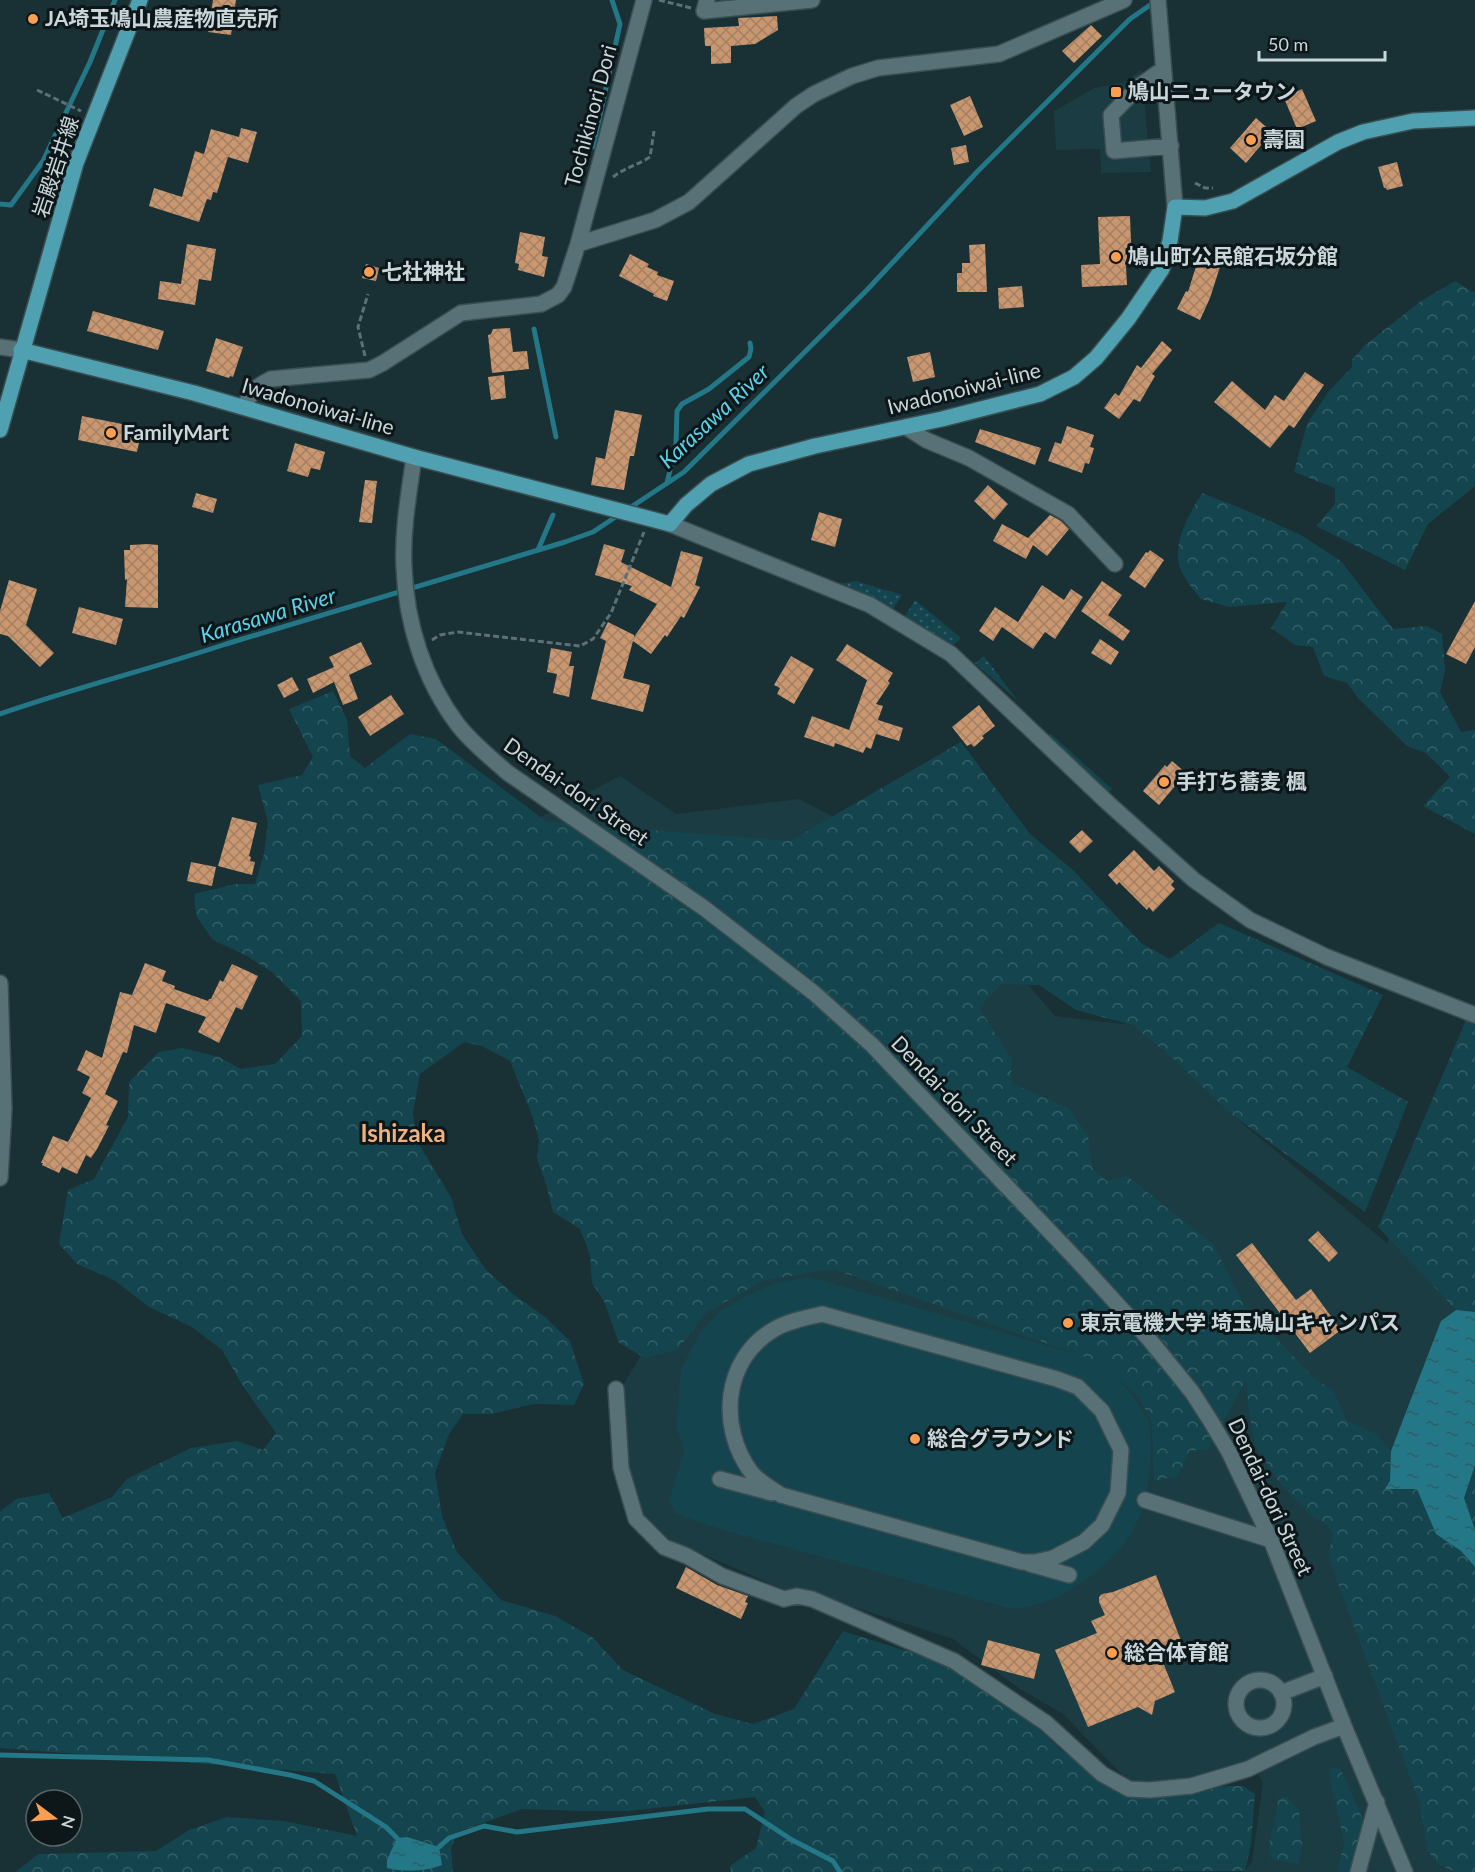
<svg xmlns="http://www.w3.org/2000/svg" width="1475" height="1872" viewBox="0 0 1475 1872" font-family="Lato,'Noto Sans JP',sans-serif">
<defs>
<pattern id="grass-dots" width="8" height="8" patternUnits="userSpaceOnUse" patternTransform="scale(1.5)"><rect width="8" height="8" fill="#14454e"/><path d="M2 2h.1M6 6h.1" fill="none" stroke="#355f67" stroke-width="1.8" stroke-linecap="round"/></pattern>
<pattern id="forest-crowns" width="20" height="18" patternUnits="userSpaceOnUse" patternTransform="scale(1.5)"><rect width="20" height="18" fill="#14454e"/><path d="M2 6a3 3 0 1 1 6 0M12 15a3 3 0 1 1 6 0" fill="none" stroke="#355f67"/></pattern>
<pattern id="water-ripples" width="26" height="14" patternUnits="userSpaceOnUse" patternTransform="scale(1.5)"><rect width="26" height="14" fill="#237786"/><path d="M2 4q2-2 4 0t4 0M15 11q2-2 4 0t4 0" fill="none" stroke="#2e5e67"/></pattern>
<pattern id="building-cross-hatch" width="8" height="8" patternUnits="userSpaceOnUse" patternTransform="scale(1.5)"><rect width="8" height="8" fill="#c8966f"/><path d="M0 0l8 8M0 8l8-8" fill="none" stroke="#a58064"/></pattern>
</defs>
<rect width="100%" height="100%" fill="#193035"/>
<path fill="#1b3c42" d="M 1141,69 L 1151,172 L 1101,173 L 1100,149 L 1056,150 L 1054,111 L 1094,88 L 1126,82 Z
M 620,776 L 676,814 L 799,799 L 925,864 L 1055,1016 L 1132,1025 L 1170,1056 L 1231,1114 L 1387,1243 L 1475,1051 L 1475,1872 L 1243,1872 L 1252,1862 L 1263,1783 L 1252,1760 L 1192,1778 L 1131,1784 L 1063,1714 L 1020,1689 L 953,1639 L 804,1591 L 783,1589 L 665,1538 L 642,1517 L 627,1460 L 622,1387 L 698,1259 L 539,818 Z"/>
<path fill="url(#grass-dots)" d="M 856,581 L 902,595 L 893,609 L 839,584 Z
M 915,600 L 961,638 L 951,647 L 905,616 Z
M 984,656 L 1018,701 L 975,663 Z
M 1051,734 L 1112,789 L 1106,795 L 1046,739 Z"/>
<path fill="url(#forest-crowns)" d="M 1455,281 L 1475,293 L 1475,486 L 1428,524 L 1405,570 L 1316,526 L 1335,504 L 1335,488 L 1294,472 L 1307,424 L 1329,391 L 1352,367 L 1352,360 L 1365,345 L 1421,301 Z
M 1202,493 L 1243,509 L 1301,535 L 1341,561 L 1393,629 L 1427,626 L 1442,634 L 1445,670 L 1440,692 L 1461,732 L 1475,730 L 1475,834 L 1423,806 L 1450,777 L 1426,753 L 1407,746 L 1359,699 L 1347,683 L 1324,676 L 1313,647 L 1295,645 L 1271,628 L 1287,602 L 1229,607 L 1201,599 C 1194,590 1184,579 1180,568 C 1172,541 1189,515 1202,493 Z
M 333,691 L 347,720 L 350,756 L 365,768 L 410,734 L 436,739 L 547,822 L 790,841 L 961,742 L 1030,834 L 1074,871 L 1141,943 L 1170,959 L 1219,923 L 1383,995 L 1347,1067 L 1408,1102 L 1365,1212 L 1231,1114 L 1170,1056 L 1132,1025 L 1076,1010 L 1039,985 L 1001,984 L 979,1008 L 1012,1059 L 1011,1083 L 1068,1108 L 1088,1136 L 1092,1168 L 1107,1181 L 1127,1176 L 1214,1245 L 1244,1305 L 1315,1379 L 1333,1390 L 1346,1420 L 1376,1434 L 1391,1451 L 1390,1481 L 1417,1488 L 1436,1534 L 1461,1551 L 1475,1567 L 1475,1872 L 1455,1872 L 1438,1864 L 1428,1851 L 1419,1801 L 1328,1557 L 1333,1533 L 1324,1522 L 1309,1515 L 1276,1478 L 1255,1445 L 1249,1412 L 1246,1380 L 1208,1449 L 1189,1451 L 1178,1476 L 1154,1481 L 1152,1423 L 1140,1399 L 1112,1371 L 1080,1355 L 833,1269 L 765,1280 L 707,1312 L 677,1350 L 645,1358 L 619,1343 L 604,1301 L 592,1283 L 590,1255 L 580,1229 L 553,1212 L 546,1184 L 537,1159 L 539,1140 L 532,1115 L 510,1061 L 482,1046 L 464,1042 L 420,1074 L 413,1113 L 417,1141 L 451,1197 L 462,1234 L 486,1270 L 513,1294 L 545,1317 L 570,1341 L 584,1384 L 574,1405 L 534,1404 L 491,1414 L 463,1414 L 449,1434 L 435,1473 L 442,1516 L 457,1552 L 501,1600 L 555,1616 L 592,1637 L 623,1670 L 715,1714 L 753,1724 L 794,1709 L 843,1631 L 919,1655 L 960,1673 L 1025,1716 L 1060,1749 L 1118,1793 L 1137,1794 L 1229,1786 L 1243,1786 L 1255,1794 L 1251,1844 L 1245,1871 L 731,1872 L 730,1866 L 756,1848 L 765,1812 L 755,1797 L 628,1811 L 581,1811 L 522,1809 L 458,1832 L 451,1848 L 453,1872 L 16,1872 L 38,1854 L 156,1851 L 189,1830 L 227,1817 L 284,1821 L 357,1836 L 335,1774 L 0,1748 L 0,1512 L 16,1499 L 49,1493 L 63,1518 L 112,1497 L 127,1479 L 191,1448 L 237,1441 L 263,1450 L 276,1433 L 241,1383 L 222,1350 L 192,1327 L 149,1307 L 114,1280 L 77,1264 L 59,1244 L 68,1190 L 94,1179 L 128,1117 L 129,1082 L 159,1052 L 182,1048 L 219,1057 L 241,1069 L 275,1064 L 302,1036 L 301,1001 L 272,972 L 245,955 L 213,940 L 196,916 L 194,894 L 235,884 L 255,884 L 264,854 L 268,822 L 258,785 L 302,775 L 313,757 L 289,709 Z
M 1466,1020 L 1475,1020 L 1475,1312 L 1456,1310 L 1378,1227 Z
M 1475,1465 L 1475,1530 L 1464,1498 Z
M 1340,1767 L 1363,1820 L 1354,1872 L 1337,1872 L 1344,1843 L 1328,1769 Z
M 1279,1797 L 1287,1797 L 1299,1811 L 1302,1846 L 1298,1864 L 1271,1859 L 1269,1845 Z"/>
<path fill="#14454e" d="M 810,1277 L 1080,1355 C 1090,1360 1105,1364 1113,1372 C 1121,1380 1144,1410 1148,1420 C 1152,1431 1150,1455 1150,1466 C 1147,1515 1130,1546 1092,1575 C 1064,1596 1047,1604 1013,1609 L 723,1530 L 676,1514 L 669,1501 L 684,1450 L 676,1427 L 681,1369 L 699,1334 L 719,1312 L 746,1296 L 778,1282 Z"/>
<path fill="url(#water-ripples)" d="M 1456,1310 L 1475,1312 L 1475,1465 L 1464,1498 L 1475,1530 L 1475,1567 L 1461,1551 L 1436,1534 L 1417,1489 L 1385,1489 L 1390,1481 L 1391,1451 L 1441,1321 Z
M 407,1837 L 439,1847 L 442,1865 C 425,1872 404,1872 387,1868 L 387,1860 L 397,1838 Z"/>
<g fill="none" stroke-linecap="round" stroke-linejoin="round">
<path stroke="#237786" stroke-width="5" d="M 593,147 L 620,24 L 612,0
M 0,204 L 11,205 L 43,161 L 90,62 L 115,0
M 534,329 L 556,437
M 667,483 L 676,444 L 677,411 L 682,404 L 709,389 L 749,357 L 751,349 L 750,343
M 628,509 L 684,472 L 866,291 L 977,172 L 1130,19 L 1156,1
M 538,550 L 553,515
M 0,714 C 74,688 151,669 226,644 L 565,542 L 593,532 L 620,514
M 0,1755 L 208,1760 L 290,1775 L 314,1781 L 386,1827 L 397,1838
M 439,1847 L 449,1838 L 484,1826 L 517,1832 L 708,1809 L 745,1809 L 792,1840 L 833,1861 L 840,1872"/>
</g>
<path fill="url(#building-cross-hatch)" d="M 213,0 L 236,0 L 231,35 L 208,32 Z
M 777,16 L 778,30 L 755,44 L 731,46 L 731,63 L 711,64 L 711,46 L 705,46 L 704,28 L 739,26 L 738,18 Z
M 1091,25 L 1102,36 L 1074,63 L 1062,51 Z
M 1302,89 L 1316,121 L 1297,129 L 1284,98 Z
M 970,96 L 983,127 L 964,136 L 950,105 Z
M 1256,118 L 1272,132 L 1246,163 L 1230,148 Z
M 241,128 L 257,132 L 248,163 L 228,157 L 217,193 L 213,192 L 211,200 L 207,199 L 199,222 L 149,206 L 154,188 L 182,197 L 195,151 L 204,154 L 211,129 L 239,137 Z
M 966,145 L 969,162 L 954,165 L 951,148 Z
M 1397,162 L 1403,186 L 1387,190 L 1386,188 L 1384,188 L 1378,167 Z
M 1130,216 L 1132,266 L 1126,266 L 1127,285 L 1082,287 L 1081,265 L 1100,264 L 1098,217 Z
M 520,232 L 545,237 L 542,256 L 548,257 L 544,277 L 518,270 L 519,264 L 515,263 Z
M 187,244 L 216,249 L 211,281 L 199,279 L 195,305 L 158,299 L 160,281 L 181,284 Z
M 985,244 L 987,292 L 957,292 L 957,273 L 962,273 L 962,263 L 970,263 L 969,245 Z
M 630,254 L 649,264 L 647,267 L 658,272 L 657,275 L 674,281 L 667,301 L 653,296 L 654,294 L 619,276 Z
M 1198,260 L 1220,267 L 1210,298 L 1200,320 L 1177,309 L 1186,291 L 1188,292 Z
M 366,264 L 379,268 L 376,281 L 362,278 Z
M 1022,286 L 1024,307 L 999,309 L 998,288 Z
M 93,311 L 164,331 L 158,350 L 87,331 Z
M 510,328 L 513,352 L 527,351 L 529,369 L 492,373 L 488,335 L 491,334 L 493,329 Z
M 216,338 L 243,347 L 233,377 L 230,376 L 229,378 L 206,371 Z
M 1162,341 L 1172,350 L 1152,374 L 1155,376 L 1140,402 L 1134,399 L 1119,419 L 1104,408 L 1115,393 L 1119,396 L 1137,365 L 1141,368 Z
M 930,352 L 935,377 L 913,382 L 907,357 Z
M 1305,372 L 1324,385 L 1294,428 L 1289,425 L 1270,448 L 1214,402 L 1232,381 L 1265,410 L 1275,395 L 1284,401 Z
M 504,375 L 506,398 L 491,400 L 488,377 Z
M 615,410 L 642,415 L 634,456 L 630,456 L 624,490 L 591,485 L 596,457 L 605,459 Z
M 82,416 L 142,428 L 137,452 L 78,440 Z
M 1067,426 L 1094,435 L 1090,447 L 1094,448 L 1089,464 L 1085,463 L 1082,473 L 1048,461 L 1055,442 L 1061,444 Z
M 980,429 L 1041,448 L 1035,465 L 975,442 Z
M 295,443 L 325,452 L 320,470 L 311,468 L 308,477 L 287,471 Z
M 365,480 L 377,481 L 372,523 L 359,522 Z
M 988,485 L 1008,504 L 994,520 L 974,501 Z
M 196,493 L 217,499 L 213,513 L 192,507 Z
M 819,512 L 842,519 L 835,547 L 811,540 Z
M 1050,515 L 1061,521 L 1069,529 L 1047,556 L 1033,545 L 1026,559 L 993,541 L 1002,524 L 1028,538 Z
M 148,544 L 158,545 L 158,608 L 125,607 L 127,579 L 125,580 L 124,550 L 130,550 L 130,545 Z
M 604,544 L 625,550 L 621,562 L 671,587 L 681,551 L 703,557 L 695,585 L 700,587 L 684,618 L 681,616 L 667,637 L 665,635 L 651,654 L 633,641 L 623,678 L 650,685 L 643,712 L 591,699 L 606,641 L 600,638 L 608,622 L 634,635 L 634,637 L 657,604 L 629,590 L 632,586 L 595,575 Z
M 1150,550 L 1164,560 L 1145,588 L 1129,577 L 1146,552 L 1148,553 Z
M 9,580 L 37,589 L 26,625 L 54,653 L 40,667 L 8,636 L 0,634 L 0,611 Z
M 1102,581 L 1122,595 L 1108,615 L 1130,631 L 1123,641 L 1081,611 Z
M 1042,585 L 1064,600 L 1071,589 L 1083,597 L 1055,639 L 1045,632 L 1033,649 L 1002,627 L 993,641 L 979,631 L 995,607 L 1018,622 Z
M 1475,601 L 1475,647 L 1466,664 L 1446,654 Z
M 79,607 L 123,619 L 116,645 L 72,633 Z
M 1100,639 L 1119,652 L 1111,665 L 1091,653 Z
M 361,642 L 372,664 L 349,675 L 358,699 L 343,705 L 334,682 L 313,693 L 307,679 L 334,667 L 329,657 Z
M 847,644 L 893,673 L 888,681 L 890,683 L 876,704 L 883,706 L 878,720 L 903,728 L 899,741 L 876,734 L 871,749 L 866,747 L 863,753 L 835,743 L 834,747 L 804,737 L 812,716 L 849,730 L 867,680 L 836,660 Z
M 551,648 L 572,652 L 569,666 L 574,666 L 569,697 L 553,693 L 557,674 L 547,672 Z
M 791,656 L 814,669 L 794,704 L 777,694 L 780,688 L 774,685 Z
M 292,677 L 299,690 L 284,698 L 277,685 Z
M 391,695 L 404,714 L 370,736 L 358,717 Z
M 979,705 L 995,726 L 982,736 L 984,738 L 974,747 L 971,744 L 967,746 L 952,727 Z
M 1172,761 L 1186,773 L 1159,805 L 1143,791 L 1165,765 L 1167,767 Z
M 232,817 L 257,823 L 249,856 L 251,857 L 250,861 L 255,862 L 252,875 L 218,866 Z
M 1082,830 L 1093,841 L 1080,853 L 1069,842 Z
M 1134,850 L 1154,871 L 1159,866 L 1174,881 L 1171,885 L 1175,889 L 1153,912 L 1149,907 L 1147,910 L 1119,882 L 1117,885 L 1108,875 Z
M 191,862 L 216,867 L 212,886 L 187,881 Z
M 145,963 L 166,971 L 162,981 L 175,986 L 174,989 L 208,1001 L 209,999 L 211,999 L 220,980 L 223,982 L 232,964 L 258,976 L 242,1010 L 236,1007 L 219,1043 L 198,1032 L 206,1017 L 166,1003 L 156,1033 L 134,1025 L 127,1053 L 123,1052 L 105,1094 L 118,1101 L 106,1125 L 109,1126 L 97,1149 L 91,1158 L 86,1155 L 77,1174 L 62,1167 L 59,1173 L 42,1165 L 43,1163 L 41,1163 L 53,1136 L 68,1142 L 91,1098 L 82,1093 L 90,1077 L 77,1070 L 86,1050 L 102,1058 L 120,992 L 132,995 Z
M 1318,1231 L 1338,1253 L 1329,1262 L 1308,1240 Z
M 1252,1243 L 1296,1300 L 1311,1289 L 1341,1330 L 1310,1353 L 1236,1255 Z
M 686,1567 L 717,1585 L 748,1596 L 745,1602 L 748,1603 L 741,1619 L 676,1588 Z
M 1156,1575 L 1183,1646 L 1160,1655 L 1175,1692 L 1155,1701 L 1152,1715 L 1138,1707 L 1088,1727 L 1055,1650 L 1097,1633 L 1091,1621 L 1105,1615 L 1099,1602 L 1099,1597 L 1102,1594 L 1113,1592 Z
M 988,1640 L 1040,1654 L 1034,1679 L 981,1665 Z"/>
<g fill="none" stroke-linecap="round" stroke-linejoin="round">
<defs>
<path id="minor" d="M 707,0 L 704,11 L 812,0
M 1158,0 L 1175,207
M 1163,69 L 1139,86 L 1111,115 L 1114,151 L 1171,146
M 578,244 L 655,220 L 689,202 L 796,106 L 814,94 L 852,76 L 878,68 L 999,54 L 1124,0
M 0,347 L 21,350
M 244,407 C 252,391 255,387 271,379 L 369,370 L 383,363 L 461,313 L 541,304 L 558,295 L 564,287 L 578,244 L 644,0
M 906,427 L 926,440 L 969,458 L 1068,514 L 1115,564
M 414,457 C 409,493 402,531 404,567 C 406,623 424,680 458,725 C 472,743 491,758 508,773 L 704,908 L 814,993 L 872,1045 L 1076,1259 L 1149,1339 L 1192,1392 L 1210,1420 L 1229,1452 L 1271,1540 L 1344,1726 L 1405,1872
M 670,524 L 870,605 L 951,654 L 1108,803 L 1194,880 L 1250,920 L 1327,957 L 1475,1015
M 0,983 L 4,1109 L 0,1178
M 822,1314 L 1057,1379 L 1078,1387 L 1102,1411 L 1121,1450 L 1118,1493 L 1102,1525 L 1084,1542 L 1053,1558 L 1035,1562 L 1022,1562 L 781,1495 C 772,1489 758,1481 751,1472 C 718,1427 723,1360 773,1330 C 787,1321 806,1318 822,1314 Z
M 616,1389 L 621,1468 L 636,1519 L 664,1547 L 687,1556 L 722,1576 L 784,1599 L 797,1596 L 812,1599 L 954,1661 L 1046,1723 L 1102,1774 L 1129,1789 L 1150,1790 L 1191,1786 L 1248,1769 L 1314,1737 L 1344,1726
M 720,1479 L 772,1493
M 1145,1500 L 1271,1540
M 1030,1564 L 1069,1575
M1236 1704a24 24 0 1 1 48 0a24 24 0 1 1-48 0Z
M 1281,1693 L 1325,1676
M 1358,1872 L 1377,1802"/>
<path id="major" d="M 21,350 L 194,393 L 414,457 L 670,524 L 686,505 L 711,484 L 749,464 L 815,446 L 942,419 L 1040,394 L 1074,377 L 1096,358 L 1128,319 L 1162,269 L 1170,241 L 1175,207 L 1205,208 L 1233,201 L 1338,142 L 1363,132 L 1413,121 L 1475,118
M 0,430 L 76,163 L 140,0"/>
</defs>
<use href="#minor" stroke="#3a4d51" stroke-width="18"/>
<use href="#major" stroke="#3a4d51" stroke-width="18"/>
<path stroke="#5d7075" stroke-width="3" stroke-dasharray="6 3" stroke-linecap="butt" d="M 659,0 L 691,8
M 37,90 L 81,111
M 613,177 C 624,168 638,165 650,157 L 654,131
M 1195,183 L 1205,188 L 1213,188
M 1132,251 L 1151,250
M 365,356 L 358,327 L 368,294
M 432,640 L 440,635 L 458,632 L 580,646 L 593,639 L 611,613 L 644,532"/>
<use href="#minor" stroke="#587176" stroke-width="15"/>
<use href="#major" stroke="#4fa0b0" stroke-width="15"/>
</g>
<g fill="#fb9e50" stroke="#0d1619" stroke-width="2">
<circle cx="33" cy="19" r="6"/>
<rect x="1110" y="86" width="12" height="12" rx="3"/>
<circle cx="1251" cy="140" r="6"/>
<circle cx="1116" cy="257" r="6"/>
<circle cx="369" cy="272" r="6"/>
<circle cx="111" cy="433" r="6"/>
<circle cx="1164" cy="782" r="6"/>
<circle cx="1068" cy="1323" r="6"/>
<circle cx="915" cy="1439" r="6"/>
<circle cx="1112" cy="1653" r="6"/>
</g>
<g text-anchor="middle" stroke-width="6" stroke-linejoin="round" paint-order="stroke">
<g font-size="21" font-weight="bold" fill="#c9d7da" stroke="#0d1619" text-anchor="start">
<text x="45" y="26">JA埼玉鳩山農産物直売所</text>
<text x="1128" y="99">鳩山ニュータウン</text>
<text x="1263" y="147">壽園</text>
<text x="1128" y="264">鳩山町公民館石坂分館</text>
<text x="381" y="279">七社神社</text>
<text x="123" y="440">FamilyMart</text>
<text x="1176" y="789">手打ち蕎麦 楓</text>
<text x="1080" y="1330">東京電機大学 埼玉鳩山キャンパス</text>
<text x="927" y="1446">総合グラウンド</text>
<text x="1124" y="1660">総合体育館</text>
</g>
<g font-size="21" fill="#c9d7da" stroke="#0d1619">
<text transform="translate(591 116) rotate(-75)" y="7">Tochikinori Dori</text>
<text transform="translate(56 167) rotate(-72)" y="7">岩殿岩井線</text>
<text transform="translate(964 389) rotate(-14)" y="7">Iwadonoiwai-line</text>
<text transform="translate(318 407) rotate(16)" y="7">Iwadonoiwai-line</text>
<text transform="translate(576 792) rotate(35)" y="7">Dendai-dori Street</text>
<text transform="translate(954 1101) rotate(46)" y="7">Dendai-dori Street</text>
<text transform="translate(1270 1497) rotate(65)" y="7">Dendai-dori Street</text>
</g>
<g font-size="22" font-style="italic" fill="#5bd2e8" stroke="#0d1619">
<text transform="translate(714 416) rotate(-43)" y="8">Karasawa River</text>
<text transform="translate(268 615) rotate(-17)" y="8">Karasawa River</text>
</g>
<g font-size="24" font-weight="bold" fill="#f1b17e" stroke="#0d1619">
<text x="403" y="1142">Ishizaka</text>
</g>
</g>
<g transform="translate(54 1818) rotate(106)"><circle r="28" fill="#0d1619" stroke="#586366" stroke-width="1.5"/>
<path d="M0-4.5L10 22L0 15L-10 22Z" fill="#fb9e50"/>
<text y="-9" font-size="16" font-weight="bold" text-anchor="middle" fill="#c9d7da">N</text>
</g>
<path d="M1259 51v9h126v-9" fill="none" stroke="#c9d7da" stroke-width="3"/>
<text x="1268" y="51" font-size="18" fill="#c9d7da" stroke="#0d1619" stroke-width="4.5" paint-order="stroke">50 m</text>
</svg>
